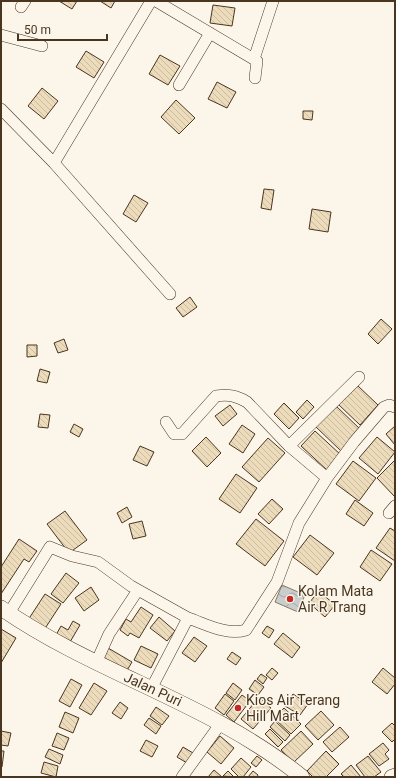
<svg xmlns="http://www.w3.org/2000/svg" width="396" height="778" viewBox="0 0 396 778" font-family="Roboto,sans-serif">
<defs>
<pattern id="water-waves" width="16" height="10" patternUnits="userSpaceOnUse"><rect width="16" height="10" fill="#c9cecd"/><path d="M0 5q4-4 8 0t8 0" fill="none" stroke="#a5a8a6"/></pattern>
<pattern id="building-back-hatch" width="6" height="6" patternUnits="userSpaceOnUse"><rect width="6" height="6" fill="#ecdcbc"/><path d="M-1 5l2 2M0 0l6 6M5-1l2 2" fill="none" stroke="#ccbda1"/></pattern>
</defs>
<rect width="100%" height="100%" fill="#fbf6e9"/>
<path fill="url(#water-waves)" stroke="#887966" d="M 282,585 L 305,595 L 298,612 L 275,602 Z"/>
<path fill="url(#building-back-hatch)" stroke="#4a3520" d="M 59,1 L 77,1 L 72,9 Z
M 100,1 L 115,1 L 111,8 Z
M 213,5 L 235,8 L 232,26 L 210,23 Z
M 86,51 L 104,62 L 94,78 L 76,67 Z
M 160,55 L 180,66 L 168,85 L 149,74 Z
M 217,82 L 236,92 L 227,108 L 208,99 Z
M 42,88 L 58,101 L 44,119 L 28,106 Z
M 176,100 L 195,118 L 179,134 L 161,117 Z
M 303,111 L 313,111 L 312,120 L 303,119 Z
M 264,189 L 274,190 L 271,210 L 261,208 Z
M 134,195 L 148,203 L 136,222 L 123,214 Z
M 312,209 L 331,212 L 328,232 L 309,229 Z
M 190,297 L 197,307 L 183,317 L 176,308 Z
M 381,319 L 392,329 L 378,344 L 368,334 Z
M 64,339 L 68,350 L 58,353 L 54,343 Z
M 27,345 L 37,345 L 37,356 L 27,357 Z
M 40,369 L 50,372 L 47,383 L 37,381 Z
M 357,385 L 378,405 L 360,425 L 338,404 Z
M 307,400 L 314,407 L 303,419 L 296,412 Z
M 284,403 L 299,418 L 289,429 L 274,414 Z
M 230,405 L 237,414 L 223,426 L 215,416 Z
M 335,405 L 361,430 L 341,451 L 315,426 Z
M 40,414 L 50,415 L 48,428 L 38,427 Z
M 74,424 L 83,429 L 79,437 L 70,432 Z
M 242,425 L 255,434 L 243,453 L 229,444 Z
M 395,426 L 395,445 L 386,434 Z
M 315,431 L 341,455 L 327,470 L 301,446 Z
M 206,437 L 221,453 L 207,467 L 192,451 Z
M 377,437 L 395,452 L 378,474 L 359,458 Z
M 268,438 L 285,453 L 259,482 L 242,467 Z
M 140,446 L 154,452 L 147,466 L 133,460 Z
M 395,460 L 395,497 L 377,478 Z
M 353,461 L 376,478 L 359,501 L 336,484 Z
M 236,474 L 257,488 L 240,513 L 219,499 Z
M 272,499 L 283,509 L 269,524 L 258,514 Z
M 355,500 L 373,513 L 364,526 L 346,514 Z
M 127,507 L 132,517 L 122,523 L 117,513 Z
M 65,511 L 87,540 L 69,553 L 47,524 Z
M 256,519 L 284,541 L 265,566 L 236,544 Z
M 142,521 L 146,536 L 133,539 L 129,524 Z
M 390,528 L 395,531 L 395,561 L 376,548 Z
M 310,535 L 334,553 L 317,575 L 293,557 Z
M 19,539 L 37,551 L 29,562 L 24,559 L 1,594 L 1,567 Z
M 371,550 L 392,564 L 380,581 L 360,567 Z
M 66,573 L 79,583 L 63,603 L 51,594 Z
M 91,587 L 99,600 L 84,611 L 75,598 Z
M 319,591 L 335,605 L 325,617 L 309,603 Z
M 45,594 L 61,604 L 44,630 L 28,620 Z
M 141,607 L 153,615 L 139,638 L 130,633 L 128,636 L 120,630 L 126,619 L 131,622 Z
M 159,617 L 175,631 L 167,641 L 150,628 Z
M 73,621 L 80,625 L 70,642 L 56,635 L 61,626 L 68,630 Z
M 267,626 L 274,630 L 269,638 L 262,633 Z
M 1,629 L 16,638 L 1,663 Z
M 283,633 L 300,647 L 292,658 L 274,644 Z
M 194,637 L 207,646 L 195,662 L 182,653 Z
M 141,646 L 158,654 L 151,668 L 134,660 Z
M 108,648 L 132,662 L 126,672 L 102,659 Z
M 232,652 L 241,658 L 236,665 L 227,659 Z
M 272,668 L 278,673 L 272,680 L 266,675 Z
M 383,668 L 395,678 L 395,684 L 387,694 L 372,682 Z
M 261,674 L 267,678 L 263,684 L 257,679 Z
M 71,679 L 82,685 L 70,707 L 59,701 Z
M 255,680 L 264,687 L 258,695 L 249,689 Z
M 94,683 L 107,691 L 91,715 L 79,708 Z
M 233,683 L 242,690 L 235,700 L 226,693 Z
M 225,694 L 234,701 L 224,715 L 215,708 Z
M 293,694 L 308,704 L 300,715 L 285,706 Z
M 242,695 L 250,701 L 234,722 L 226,715 Z
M 259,697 L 271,708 L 253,729 L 241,719 Z
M 120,702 L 128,708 L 121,719 L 112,713 Z
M 156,707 L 169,716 L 162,725 L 150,716 Z
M 284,708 L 301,724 L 291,734 L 274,718 Z
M 321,711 L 334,725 L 318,740 L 305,726 Z
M 65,712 L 79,718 L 73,733 L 59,727 Z
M 149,718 L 161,726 L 156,734 L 144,725 Z
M 275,721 L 290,735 L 285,741 L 270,727 Z
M 392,723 L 395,726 L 395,739 L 392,742 L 382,732 Z
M 340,727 L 349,737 L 332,752 L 323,742 Z
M 270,729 L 283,742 L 278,747 L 265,734 Z
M 1,731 L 11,733 L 8,746 L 1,745 Z
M 301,731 L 313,744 L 293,763 L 281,750 Z
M 57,733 L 69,738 L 64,750 L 52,746 Z
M 220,736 L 234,748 L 221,764 L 207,752 Z
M 146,740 L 158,746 L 152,757 L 140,751 Z
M 383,743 L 389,750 L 385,754 L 389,759 L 379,766 L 369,754 Z
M 183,747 L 193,753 L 187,763 L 177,757 Z
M 49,749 L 63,755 L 60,764 L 45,757 Z
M 1,751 L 4,751 L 2,767 L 1,767 Z
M 326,751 L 339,764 L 326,777 L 313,777 L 307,771 Z
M 257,756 L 262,760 L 256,767 L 251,763 Z
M 368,756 L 381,772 L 374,777 L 365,777 L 356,765 Z
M 241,758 L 251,767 L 243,777 L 239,777 L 231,769 Z
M 44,762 L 58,766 L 56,777 L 41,773 Z
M 351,765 L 361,777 L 344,777 L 341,774 Z
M 214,770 L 222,777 L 208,777 Z
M 228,771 L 234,777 L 223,776 Z
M 253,771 L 258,775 L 257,777 L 248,777 Z"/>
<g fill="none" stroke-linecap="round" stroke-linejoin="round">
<defs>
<path id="street" d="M 156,1 L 257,61 L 255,78
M 21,7 L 25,1
M 1,35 L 42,46
M 254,59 L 273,1
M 179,85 L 210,33
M 1,109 L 54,163 L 170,294
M 54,163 L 151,1
M 166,422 L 174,434 L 182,434 L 216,396 C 229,394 237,396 247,402 L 289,446 L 327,478
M 289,446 L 359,377
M 389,513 L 395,506
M 9,613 L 50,547 L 72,556 L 98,562 L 131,586 L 188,618
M 96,663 L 109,634 L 138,590
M 152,687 L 188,618 C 206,624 227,636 246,630 L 277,582 L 299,523 L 327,478 L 354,442 L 384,407 L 389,405 L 395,407
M 182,777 L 221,723"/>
<path id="secondary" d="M 1,608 C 96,674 211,703 302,777
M 392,777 L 395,776"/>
</defs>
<use href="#street" stroke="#4a3520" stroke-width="12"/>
<use href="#secondary" stroke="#4a3520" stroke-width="16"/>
<use href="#street" stroke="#fbf6e9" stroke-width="11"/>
<use href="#secondary" stroke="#fbf6e9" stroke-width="15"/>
</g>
<g fill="#c62828" stroke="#fbf6e9" stroke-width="1.5">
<circle cx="290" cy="599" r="4"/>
<circle cx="238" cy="708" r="4"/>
</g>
<g text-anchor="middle" stroke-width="3" stroke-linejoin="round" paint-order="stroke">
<g font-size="14" fill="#4a3520" stroke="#fbf6e9" text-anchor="start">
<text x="298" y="596">Kolam Mata<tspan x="298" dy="16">Air R Trang</tspan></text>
<text x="246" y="705">Kios Air Terang<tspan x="246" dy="16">Hill Mart</tspan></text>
</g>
<g font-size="14" fill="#4a3520" stroke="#fbf6e9">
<text transform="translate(153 689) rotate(25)" y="5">Jalan Puri</text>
</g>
</g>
<rect width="396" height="778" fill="none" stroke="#4a3520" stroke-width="4"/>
<path d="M18 34v6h89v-6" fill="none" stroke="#4a3520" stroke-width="2"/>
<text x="24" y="34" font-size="12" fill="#4a3520" stroke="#fbf6e9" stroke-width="3" paint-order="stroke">50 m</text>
</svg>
